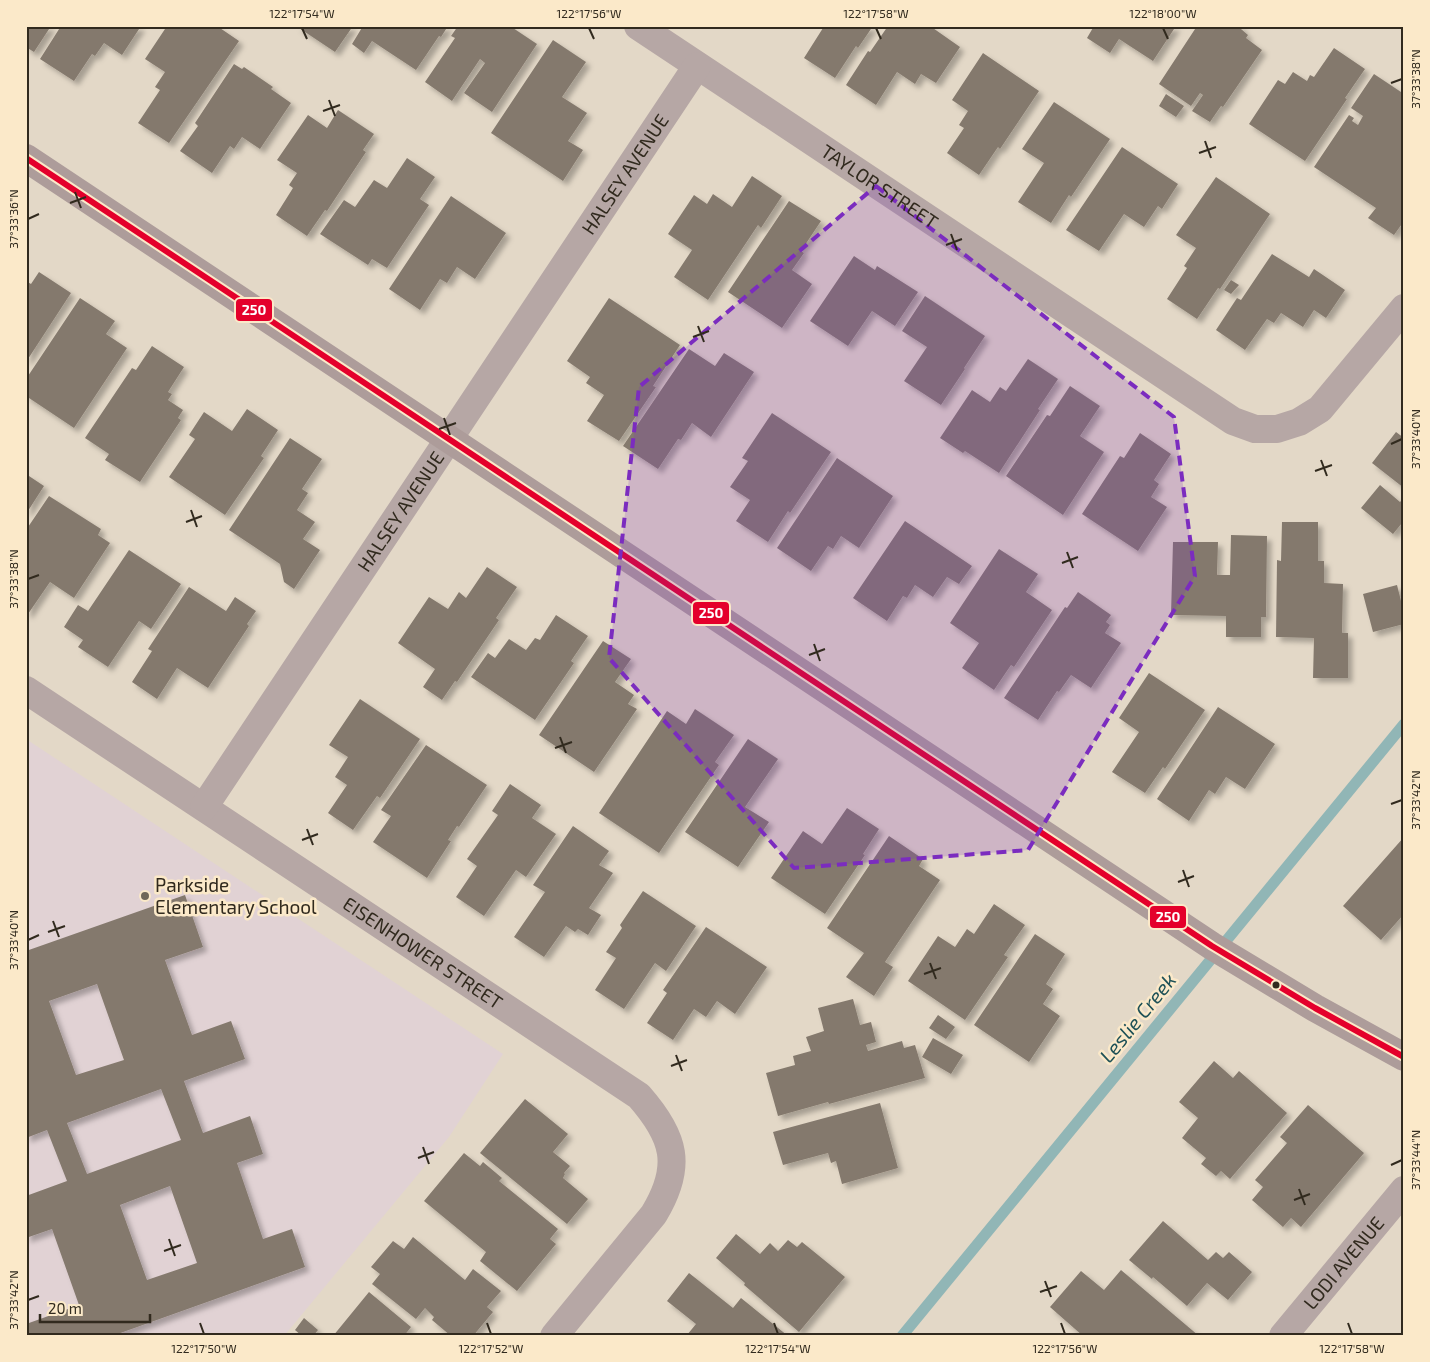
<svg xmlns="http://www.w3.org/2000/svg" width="1430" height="1362" viewBox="0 0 1430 1362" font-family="'Exo 2',sans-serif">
<defs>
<filter id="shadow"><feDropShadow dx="4.5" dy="4.5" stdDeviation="2.5" flood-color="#0004"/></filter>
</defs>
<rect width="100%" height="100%" fill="#e3d8c7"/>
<path fill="#e1d2d4" d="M 26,739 L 503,1054 L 449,1137 L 284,1336 L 26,1336 Z"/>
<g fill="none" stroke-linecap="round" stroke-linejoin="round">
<path stroke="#91b6b6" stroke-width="11" d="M 902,1336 L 1404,724"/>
</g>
<path fill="#84796d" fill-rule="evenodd" filter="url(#shadow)" d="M 26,26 L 51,26 L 34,52 L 26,47 Z
M 61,26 L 141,26 L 122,55 L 104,43 L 95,56 L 92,54 L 74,81 L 40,59 Z
M 167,26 L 217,26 L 239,41 L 169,143 L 138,123 L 160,90 L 155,87 L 165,72 L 145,59 Z
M 296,26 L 353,26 L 335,52 Z
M 363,26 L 448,26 L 441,37 L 439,36 L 416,70 L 372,41 L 364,53 L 352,44 Z
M 458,26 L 510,26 L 537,44 L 492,112 L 464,93 L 485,63 L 480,59 L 452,101 L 425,82 L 455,38 L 451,36 Z
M 821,26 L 873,26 L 858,48 L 856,46 L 835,78 L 804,58 L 823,28 Z
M 888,26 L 930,26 L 960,47 L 936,83 L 921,74 L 915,84 L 897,72 L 876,105 L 846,85 L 868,51 L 870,52 Z
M 1094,26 L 1176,26 L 1153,61 L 1119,39 L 1110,53 L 1087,38 Z
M 1197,26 L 1243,26 L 1241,29 L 1248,35 L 1246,38 L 1262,50 L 1223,107 L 1221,106 L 1210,122 L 1192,111 L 1203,95 L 1200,93 L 1191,106 L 1159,84 Z
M 553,40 L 586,62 L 562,97 L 587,113 L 568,141 L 583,150 L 563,181 L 491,133 Z
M 1334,48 L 1365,69 L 1345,98 L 1347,99 L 1305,161 L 1249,124 L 1278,80 L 1285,84 L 1293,72 L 1307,81 L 1310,75 L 1314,77 Z
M 983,53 L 1039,91 L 1000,149 L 998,147 L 979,175 L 947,153 L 964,128 L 959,125 L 968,111 L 952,100 Z
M 234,64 L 242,69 L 244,67 L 273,87 L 271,89 L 291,103 L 260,149 L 242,137 L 234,149 L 230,146 L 212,173 L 180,151 L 198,126 L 195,123 Z
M 1374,74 L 1404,94 L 1404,221 L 1394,235 L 1368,218 L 1376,208 L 1314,167 L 1349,115 L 1354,118 L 1352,121 L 1358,125 L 1363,116 L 1351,108 Z
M 1166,94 L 1184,106 L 1176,117 L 1159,106 Z
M 1054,102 L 1110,139 L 1071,197 L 1069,195 L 1051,223 L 1018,202 L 1044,163 L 1022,149 Z
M 338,110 L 374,134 L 363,150 L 366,152 L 327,211 L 325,210 L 307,236 L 276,215 L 293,188 L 289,185 L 297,173 L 277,160 L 308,115 L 327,128 Z
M 1122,147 L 1178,184 L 1162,209 L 1158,206 L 1144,227 L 1124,214 L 1099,251 L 1066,230 Z
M 407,158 L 435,177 L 420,199 L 429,205 L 387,268 L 372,259 L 368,265 L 320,234 L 344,200 L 355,207 L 374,180 L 387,188 Z
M 752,176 L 782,196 L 761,228 L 758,225 L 708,300 L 674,277 L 692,250 L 668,234 L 694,195 L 707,204 L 713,194 L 732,207 Z
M 1216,177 L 1270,214 L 1220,289 L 1218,288 L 1197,319 L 1167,299 L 1187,268 L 1184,266 L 1196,248 L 1176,235 Z
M 451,196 L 506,233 L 475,279 L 457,267 L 447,283 L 440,279 L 420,310 L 389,289 Z
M 789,201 L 821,221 L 801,251 L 804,253 L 792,270 L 812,284 L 782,328 L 728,292 Z
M 1272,254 L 1309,277 L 1314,269 L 1345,290 L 1326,318 L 1314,310 L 1303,327 L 1281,313 L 1274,323 L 1267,319 L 1245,350 L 1216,330 L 1237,298 L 1241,300 Z
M 854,256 L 875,270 L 877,266 L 918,292 L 895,326 L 872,311 L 848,346 L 810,321 Z
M 39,272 L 71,293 L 26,362 L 26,281 L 31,284 Z
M 1231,280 L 1239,285 L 1231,294 L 1224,290 Z
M 925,296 L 985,336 L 964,368 L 965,369 L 941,405 L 904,381 L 927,347 L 902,331 Z
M 80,298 L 115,321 L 106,334 L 127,348 L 74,428 L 26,396 L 26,379 Z
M 609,298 L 680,345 L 653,386 L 656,387 L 619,441 L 587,421 L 604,395 L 586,383 L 590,377 L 567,361 Z
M 152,346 L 184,367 L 168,392 L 172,394 L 168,400 L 183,410 L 178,418 L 181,420 L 140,482 L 105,460 L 109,454 L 85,438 L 132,368 L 136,370 Z
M 689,349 L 715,366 L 724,353 L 754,372 L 711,437 L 692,423 L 681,440 L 678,439 L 658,469 L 623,446 Z
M 1028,359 L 1058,379 L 1038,409 L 1040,410 L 999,473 L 965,451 L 963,453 L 940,438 L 972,390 L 990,402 L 1000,387 L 1006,391 Z
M 1070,386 L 1100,406 L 1080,436 L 1104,452 L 1063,515 L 1006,476 L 1047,415 L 1050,416 Z
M 247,409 L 278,430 L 261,456 L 264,458 L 225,515 L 169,477 L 195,439 L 189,435 L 204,412 L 232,431 Z
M 772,413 L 831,452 L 790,513 L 788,511 L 768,542 L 736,521 L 750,500 L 730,487 L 748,461 L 742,458 Z
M 1396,432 L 1404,438 L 1404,488 L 1372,463 Z
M 1140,433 L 1171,454 L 1154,480 L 1159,484 L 1151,497 L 1167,507 L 1138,551 L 1082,514 L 1120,456 L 1124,458 Z
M 290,438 L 322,459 L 302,489 L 308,493 L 297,510 L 315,522 L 303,539 L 320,550 L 294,589 L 284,582 L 280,564 L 229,530 Z
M 837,458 L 893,496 L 859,548 L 841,536 L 833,549 L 828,546 L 811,571 L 777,548 Z
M 26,474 L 44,486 L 26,514 Z
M 1380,485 L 1400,502 L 1404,498 L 1404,524 L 1402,523 L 1393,534 L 1361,508 Z
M 49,496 L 101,529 L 98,535 L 110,543 L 74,598 L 50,582 L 28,614 L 26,613 L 26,554 L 29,550 L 26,548 L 26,530 Z
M 905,521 L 972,566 L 959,584 L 947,577 L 933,597 L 915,585 L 907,598 L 903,596 L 887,621 L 853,598 Z
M 1282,522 L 1318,522 L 1318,561 L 1324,561 L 1324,583 L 1343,584 L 1342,633 L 1348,633 L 1348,678 L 1313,678 L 1314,638 L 1276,637 L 1277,560 L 1281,561 Z
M 1231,535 L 1267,536 L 1266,617 L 1261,617 L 1261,637 L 1226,637 L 1226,616 L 1171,615 L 1173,542 L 1218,542 L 1217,575 L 1230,575 Z
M 999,549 L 1038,574 L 1026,592 L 1052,610 L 1014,667 L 1011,665 L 994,690 L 962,668 L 979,643 L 950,623 Z
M 129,550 L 181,584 L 151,629 L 139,621 L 108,667 L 78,647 L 83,640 L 64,627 L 78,605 L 88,611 Z
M 487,567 L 517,587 L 496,618 L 499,620 L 457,682 L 455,681 L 442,700 L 423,687 L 435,669 L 398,643 L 429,597 L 448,609 L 459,592 L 466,598 Z
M 1397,585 L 1404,613 L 1404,624 L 1373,632 L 1363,594 Z
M 189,587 L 226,611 L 235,597 L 256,611 L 247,624 L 249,626 L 208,688 L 177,668 L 157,699 L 132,682 L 152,651 L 148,649 Z
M 1078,592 L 1111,615 L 1106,622 L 1110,625 L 1105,633 L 1121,643 L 1091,688 L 1071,675 L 1059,692 L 1057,691 L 1038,720 L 1004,698 L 1065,607 L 1067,608 Z
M 556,615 L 588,636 L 571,661 L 574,663 L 535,720 L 471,677 L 488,653 L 495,658 L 509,639 L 526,650 L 535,638 L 540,640 Z
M 603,641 L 631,659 L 615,682 L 634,695 L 628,704 L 637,709 L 594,772 L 539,735 Z
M 1149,673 L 1205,710 L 1165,769 L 1163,767 L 1145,793 L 1112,772 L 1139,732 L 1119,718 Z
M 360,699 L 420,739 L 380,798 L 377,796 L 353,830 L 328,813 L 347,785 L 335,777 L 348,757 L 329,745 Z
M 1218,707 L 1275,744 L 1245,789 L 1226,777 L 1215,794 L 1209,790 L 1189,821 L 1157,799 Z
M 695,709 L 734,735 L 715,762 L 719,765 L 659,853 L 599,813 L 667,711 L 686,724 Z
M 748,739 L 778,759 L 745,807 L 769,822 L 738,867 L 685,832 Z
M 426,745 L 487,785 L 459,827 L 457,826 L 448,840 L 451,841 L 427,878 L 373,842 L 391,816 L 381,810 Z
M 510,784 L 541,805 L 532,818 L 556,834 L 526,877 L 516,870 L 484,916 L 456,897 L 477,866 L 467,859 L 498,815 L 492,811 Z
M 847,808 L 879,829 L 863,854 L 865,855 L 825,914 L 771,878 L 803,831 L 822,844 Z
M 573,826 L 609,851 L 599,865 L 613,873 L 589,908 L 601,915 L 588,935 L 578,929 L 575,932 L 566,926 L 544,957 L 514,937 L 545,892 L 533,885 Z
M 889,836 L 923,859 L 919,866 L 940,880 L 885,962 L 893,967 L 874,996 L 846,977 L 864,953 L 827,928 Z
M 1404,837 L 1404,914 L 1381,940 L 1343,906 Z
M 643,891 L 696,926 L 666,971 L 655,963 L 624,1009 L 595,990 L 616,958 L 606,952 L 622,928 L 620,925 Z
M 185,895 L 203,947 L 165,960 L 192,1035 L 231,1021 L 245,1059 L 184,1081 L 203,1133 L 250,1116 L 263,1154 L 237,1163 L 263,1239 L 292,1229 L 305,1267 L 112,1336 L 26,1336 L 26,1317 L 29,1323 L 79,1305 L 52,1229 L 26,1238 L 26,1196 L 67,1181 L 47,1130 L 26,1138 L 26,951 ZM 97,984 L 124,1060 L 76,1075 L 49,1001 ZM 161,1089 L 181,1140 L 87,1174 L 67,1123 ZM 170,1186 L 197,1263 L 147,1280 L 120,1205 Z
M 994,904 L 1025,925 L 1004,955 L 1008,957 L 965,1020 L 908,981 L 938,936 L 955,947 L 967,929 L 974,934 Z
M 706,927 L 767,967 L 735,1014 L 717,1001 L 706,1017 L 694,1009 L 673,1040 L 647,1023 L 667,993 L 663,990 Z
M 1035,934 L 1065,954 L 1046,984 L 1053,989 L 1043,1004 L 1060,1016 L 1029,1062 L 974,1025 Z
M 853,999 L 860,1025 L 871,1022 L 876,1042 L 866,1045 L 868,1051 L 902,1041 L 904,1048 L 915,1045 L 925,1078 L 829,1104 L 828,1102 L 778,1116 L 766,1073 L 795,1065 L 793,1056 L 811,1051 L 806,1037 L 824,1031 L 818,1008 Z
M 938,1015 L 955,1027 L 946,1039 L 929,1028 Z
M 933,1038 L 963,1055 L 951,1074 L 922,1057 Z
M 1214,1061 L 1233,1078 L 1239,1071 L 1287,1113 L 1230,1179 L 1221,1171 L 1216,1176 L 1201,1164 L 1206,1158 L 1182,1138 L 1198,1118 L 1179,1102 Z
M 525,1099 L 568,1134 L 553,1152 L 570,1166 L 564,1173 L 565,1174 L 563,1178 L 588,1199 L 567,1224 L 480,1153 Z
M 880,1103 L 898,1168 L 842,1184 L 836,1161 L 831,1163 L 828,1153 L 783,1165 L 773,1132 Z
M 1308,1105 L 1364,1153 L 1301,1227 L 1291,1218 L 1283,1227 L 1252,1200 L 1263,1187 L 1255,1180 L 1287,1143 L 1280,1137 Z
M 464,1153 L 480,1166 L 483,1162 L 502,1178 L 499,1181 L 558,1229 L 550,1239 L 556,1244 L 517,1291 L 480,1261 L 486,1252 L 424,1201 Z
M 1163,1221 L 1208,1260 L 1216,1252 L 1223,1258 L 1229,1252 L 1252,1272 L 1228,1300 L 1207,1283 L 1187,1306 L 1153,1277 L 1152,1279 L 1129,1260 Z
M 736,1234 L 760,1254 L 770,1243 L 778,1251 L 788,1240 L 797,1247 L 802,1242 L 845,1277 L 799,1332 L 744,1285 L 745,1283 L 716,1258 Z
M 413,1237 L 465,1280 L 473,1269 L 501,1291 L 487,1307 L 493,1312 L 473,1336 L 451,1336 L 432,1320 L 434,1317 L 425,1308 L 416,1319 L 372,1284 L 380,1274 L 371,1267 L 393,1241 L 404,1249 Z
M 1121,1270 L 1199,1336 L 1083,1336 L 1050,1307 L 1081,1271 L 1104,1290 Z
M 689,1273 L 733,1308 L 741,1298 L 788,1336 L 688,1336 L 687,1335 L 696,1324 L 667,1301 Z
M 369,1292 L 411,1327 L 404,1336 L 333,1336 Z
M 304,1318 L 318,1330 L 313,1336 L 302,1336 L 295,1330 Z"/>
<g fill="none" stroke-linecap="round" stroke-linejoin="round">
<g stroke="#b6a7a5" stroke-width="28">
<path id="s1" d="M 638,26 L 1233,421 L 1255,429 L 1277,429 L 1299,422 L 1320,409 L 1404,308"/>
<path id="s2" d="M 26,690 L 639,1096 C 675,1137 683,1166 654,1214 L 554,1336"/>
<path id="s3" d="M 204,807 L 697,66"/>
<path id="s4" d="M 1283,1336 L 1404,1190"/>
</g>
<path stroke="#ad9c9a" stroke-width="28" d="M 26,158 L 1212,946 L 1315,1008 L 1404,1057"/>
<defs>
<path id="bus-1" d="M 26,158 L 1212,946 L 1315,1008 L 1404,1057"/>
</defs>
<use href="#bus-1" stroke="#fbe9c9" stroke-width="10"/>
<use href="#bus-1" stroke="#e4002b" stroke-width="6"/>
</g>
<path fill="#7b2cbf" fill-opacity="0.2" stroke="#7b2cbf" stroke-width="4" stroke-dasharray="10 6" stroke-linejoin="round" d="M 876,186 L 1174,417 L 1195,576 L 1028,850 L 794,868 L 609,658 L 639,387 Z"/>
<path fill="none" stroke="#312a1e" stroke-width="2" d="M 302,28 L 307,39M 589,28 L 594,39M 876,28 L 881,39M 1163,28 L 1168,39M 1391,83 L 1402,79M 329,100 L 335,116M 323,111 L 340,105M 1205,141 L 1211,158M 1199,153 L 1216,147M 75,192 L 81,208M 70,203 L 86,197M 28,219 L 39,214M 951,234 L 957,250M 946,245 L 962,239M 698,326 L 704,342M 693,337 L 709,331M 444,418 L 450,435M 439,429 L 456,423M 1391,444 L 1402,439M 1321,460 L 1327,476M 1315,471 L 1332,465M 191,510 L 197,527M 186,522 L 202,516M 1067,552 L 1073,568M 1062,563 L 1078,557M 28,579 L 39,575M 814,644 L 820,661M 809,655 L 825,649M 560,737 L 566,753M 555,748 L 572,742M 1391,804 L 1402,800M 307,829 L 313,845M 302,840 L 318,834M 1183,870 L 1189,887M 1178,882 L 1194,876M 53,921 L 59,937M 48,932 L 65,926M 28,940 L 39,935M 930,963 L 936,979M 924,974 L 941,968M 676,1055 L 682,1071M 671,1066 L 687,1060M 423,1147 L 429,1164M 418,1158 L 434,1152M 1391,1165 L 1402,1160M 1299,1189 L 1305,1205M 1294,1200 L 1310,1194M 169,1239 L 175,1256M 164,1251 L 181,1245M 1045,1281 L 1051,1297M 1040,1292 L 1057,1286M 28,1300 L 39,1296M 200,1323 L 204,1334M 487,1323 L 491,1334M 774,1323 L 778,1334M 1061,1323 L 1065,1334M 1348,1323 L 1352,1334"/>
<circle fill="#6f6759" stroke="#fbe9c9" stroke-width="2" cx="145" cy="896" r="5"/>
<circle fill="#312a1e" stroke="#fbe9c9" stroke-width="2" cx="1276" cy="985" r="4.5"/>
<g text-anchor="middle" stroke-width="5" stroke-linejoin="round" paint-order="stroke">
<g font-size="19" fill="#312a1e" stroke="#fbe9c9">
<text dy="7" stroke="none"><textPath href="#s3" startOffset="760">HALSEY AVENUE</textPath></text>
<text dy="7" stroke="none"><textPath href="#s1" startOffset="290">TAYLOR STREET</textPath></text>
<text dy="7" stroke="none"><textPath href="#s3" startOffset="355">HALSEY AVENUE</textPath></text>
<text dy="7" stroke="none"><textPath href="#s2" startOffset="476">EISENHOWER STREET</textPath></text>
<text dy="7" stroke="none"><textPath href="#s4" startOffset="95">LODI AVENUE</textPath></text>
</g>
<g font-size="19" fill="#312a1e" stroke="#fbe9c9" text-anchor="start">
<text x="155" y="892">Parkside<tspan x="155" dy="22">Elementary School</tspan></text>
</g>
<g font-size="20" font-style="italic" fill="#1e5157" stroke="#fbe9c9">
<text transform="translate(1138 1018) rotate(-51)" y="7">Leslie Creek</text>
</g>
</g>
<g stroke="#fbe9c9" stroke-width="2">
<rect x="235" y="298" width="38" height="24" rx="5" fill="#e4002b"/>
<rect x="692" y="601" width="38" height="24" rx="5" fill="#e4002b"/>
<rect x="1149" y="905" width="38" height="24" rx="5" fill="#e4002b"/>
</g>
<g font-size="14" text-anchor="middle" font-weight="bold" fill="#fff">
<text x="254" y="315">250</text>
<text x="711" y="618">250</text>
<text x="1168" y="922">250</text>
</g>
<rect width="1430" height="1362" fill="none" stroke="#fbe9c9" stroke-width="55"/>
<path d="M40 1314v8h110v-8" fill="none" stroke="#312a1e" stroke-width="2.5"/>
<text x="48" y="1314" font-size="15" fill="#312a1e" stroke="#fbe9c9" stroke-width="4" paint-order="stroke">20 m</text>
<rect x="28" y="28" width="1374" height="1306" fill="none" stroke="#312a1e" stroke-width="2"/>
<g font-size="12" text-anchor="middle" fill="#312a1e">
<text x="302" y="18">122°17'54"W</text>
<text x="589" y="18">122°17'56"W</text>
<text x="876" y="18">122°17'58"W</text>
<text x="1163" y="18">122°18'00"W</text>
<text transform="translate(1416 79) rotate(-90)" y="4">37°33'38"N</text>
<text transform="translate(14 219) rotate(-90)" y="4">37°33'36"N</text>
<text transform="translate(1416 439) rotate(-90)" y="4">37°33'40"N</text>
<text transform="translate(14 579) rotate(-90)" y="4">37°33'38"N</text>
<text transform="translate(1416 800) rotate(-90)" y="4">37°33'42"N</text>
<text transform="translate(14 940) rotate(-90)" y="4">37°33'40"N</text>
<text transform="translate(1416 1160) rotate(-90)" y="4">37°33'44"N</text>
<text transform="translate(14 1300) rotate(-90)" y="4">37°33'42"N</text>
<text x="204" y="1353">122°17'50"W</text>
<text x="491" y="1353">122°17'52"W</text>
<text x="778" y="1353">122°17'54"W</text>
<text x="1065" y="1353">122°17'56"W</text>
<text x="1352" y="1353">122°17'58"W</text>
</g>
</svg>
